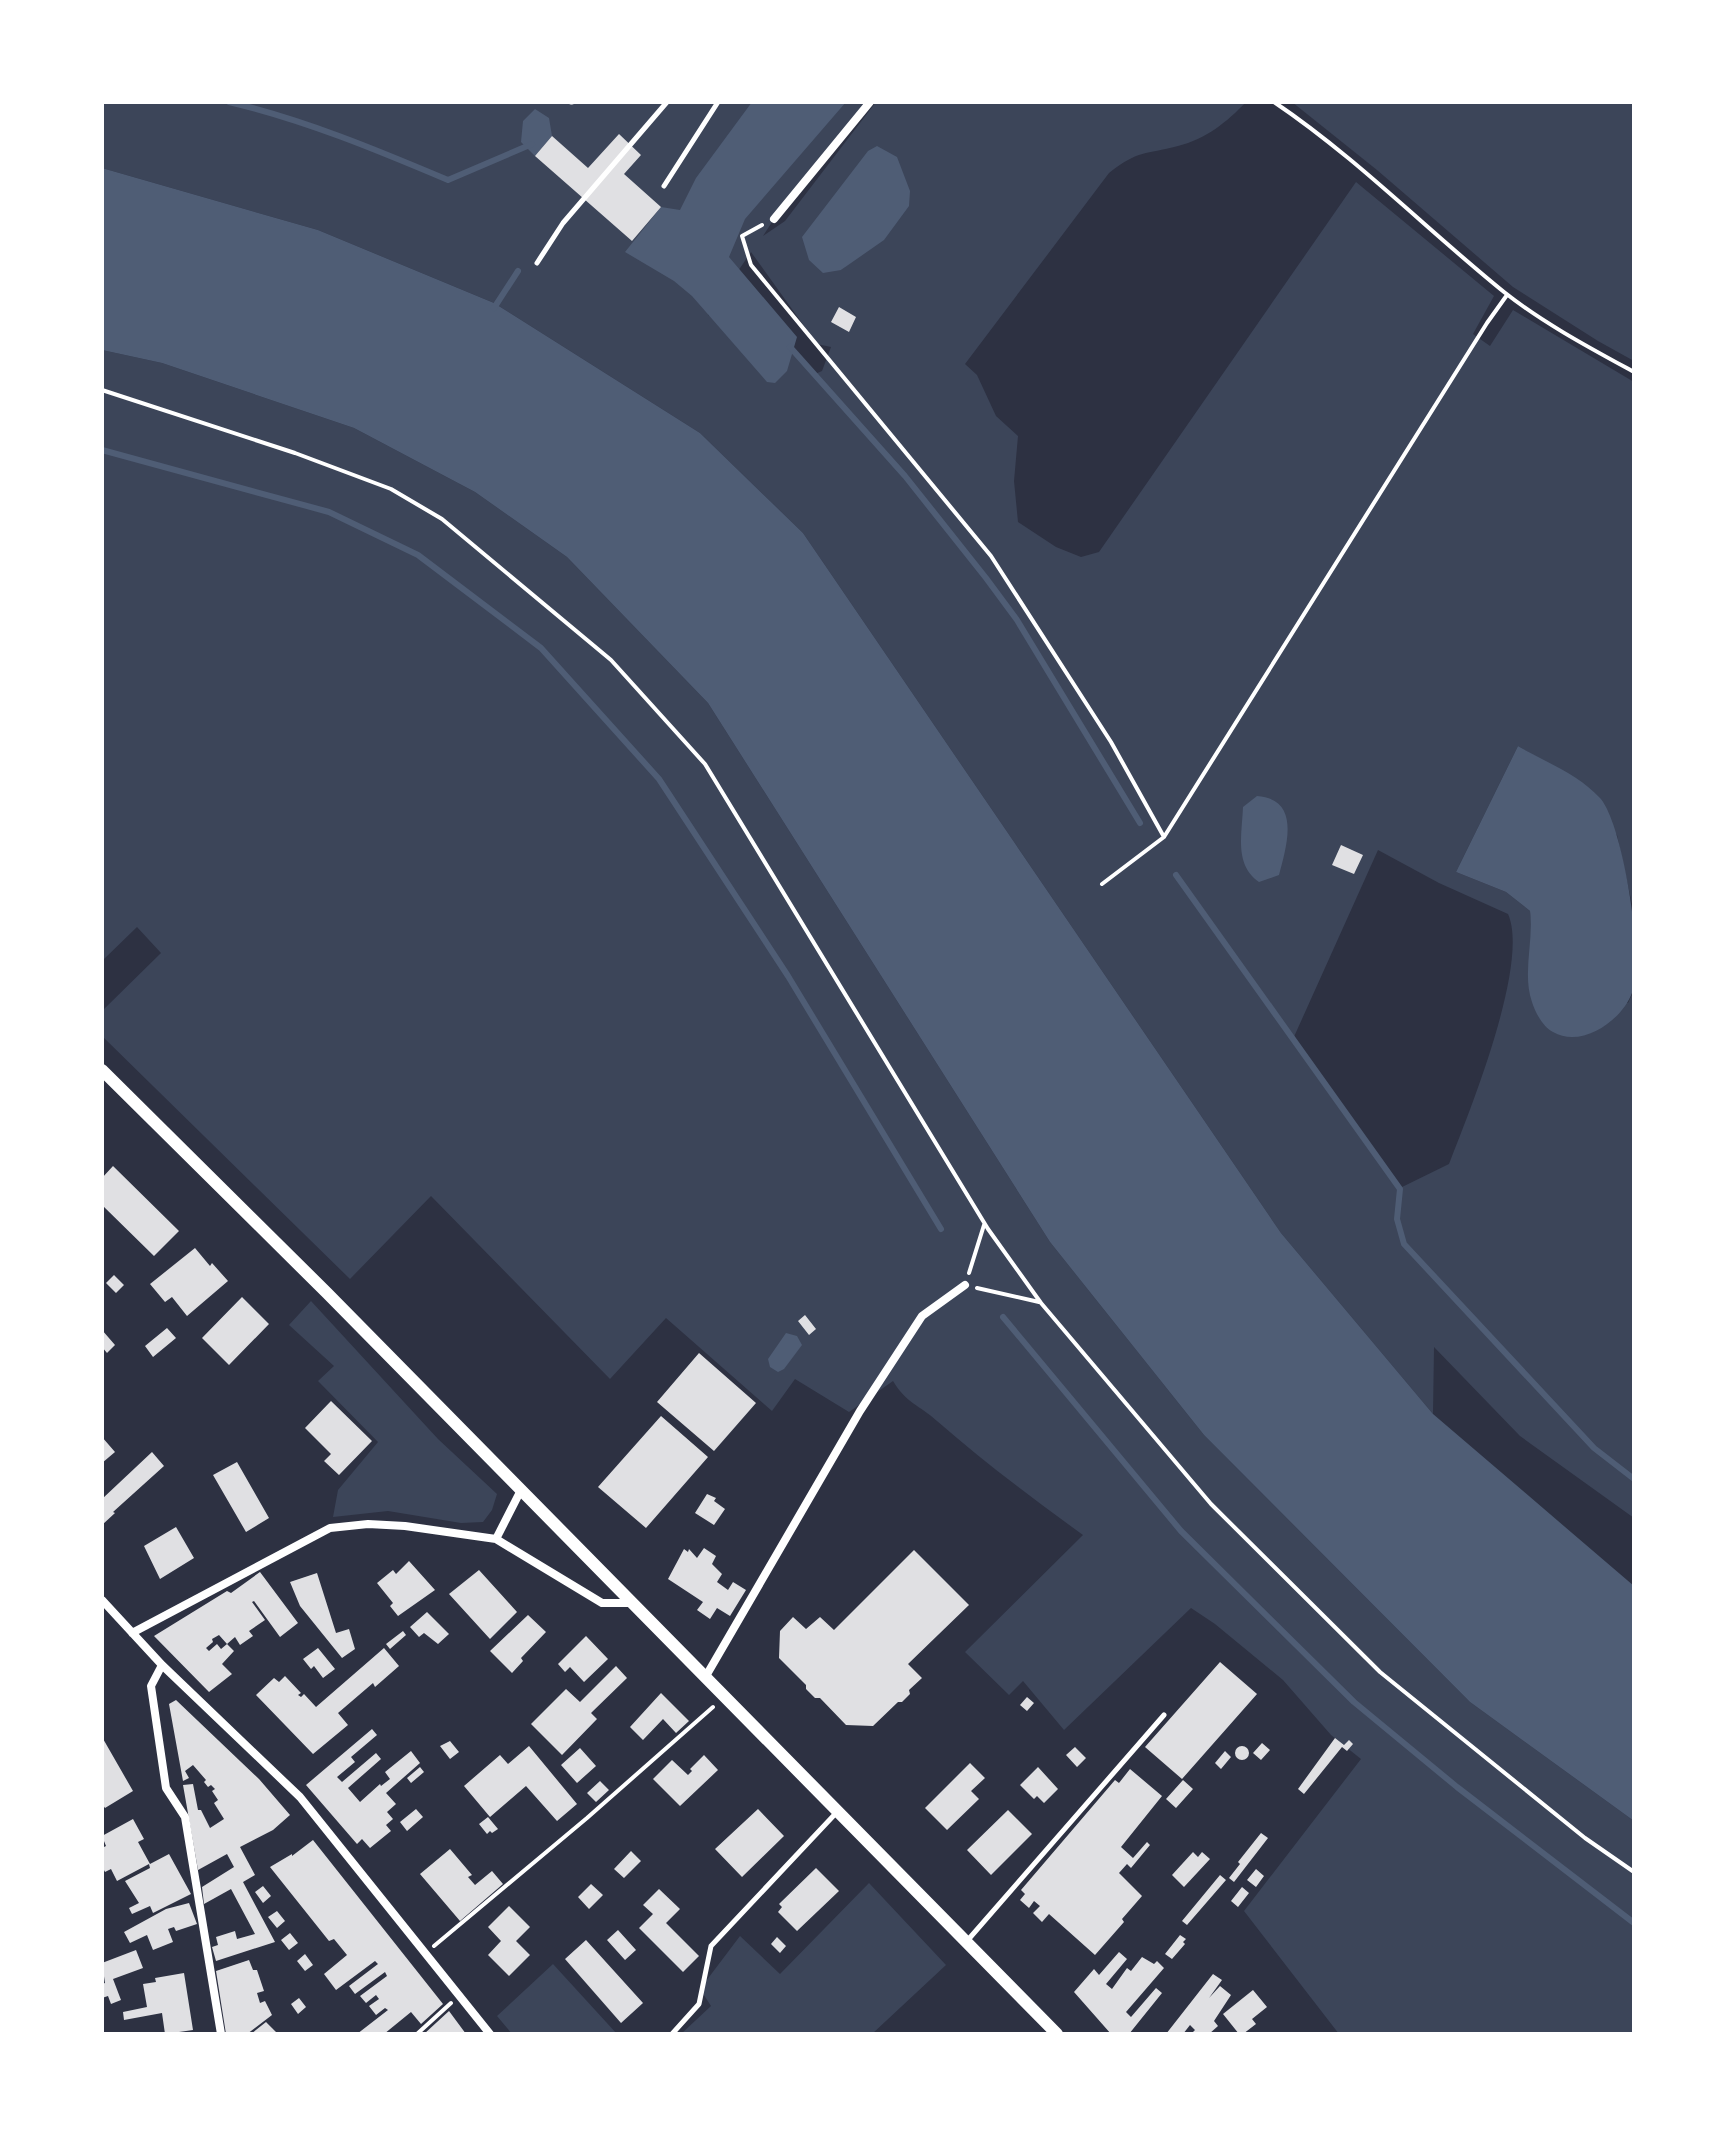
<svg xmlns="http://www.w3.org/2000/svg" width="1736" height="2136" viewBox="0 0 1736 2136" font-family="'Exo 2',sans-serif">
<rect width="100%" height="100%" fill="#2d3142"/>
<path fill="#3c4559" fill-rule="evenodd" d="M 102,102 L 870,102 L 774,219 L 763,236 L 785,221 L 876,102 L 1246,102 C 1227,122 1206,139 1178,146 C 1144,155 1140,149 1109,173 L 965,364 L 977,375 L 996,416 L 1018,436 L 1014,481 L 1018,522 L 1056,547 L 1081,557 L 1099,552 L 1356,182 L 1494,296 L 1473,334 L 1490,346 L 1513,310 L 1634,382 L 1634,913 L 1617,835 L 1548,764 L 1518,746 L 1456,872 L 1506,892 L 1530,911 L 1533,932 L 1529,960 L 1628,1003 L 1634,990 L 1634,1518 L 1520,1436 L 1434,1347 L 1433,1414 L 1281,1233 L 803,533 L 700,433 L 494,303 L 318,230 L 102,168 ZM 877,146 L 851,262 L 841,270 ZM 751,252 L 817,344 L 831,347 L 822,371 L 815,374 L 795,351 L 708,315 ZM 1378,850 L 1439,883 L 1508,914 C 1530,963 1469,1113 1449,1164 L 1400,1188 L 1293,1039 Z
M 1292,102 L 1634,102 L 1634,361 L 1598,341 L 1513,287 L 1377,170 Z
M 102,350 L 162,363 L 354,428 L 475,492 L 567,557 L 708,703 L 1050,1242 L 1204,1435 L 1470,1702 L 1634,1821 L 1634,2034 L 1339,2034 L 1244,1911 L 1361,1759 L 1331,1735 L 1283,1680 L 1215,1624 L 1191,1608 L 1064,1730 L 1023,1681 L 1009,1695 L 965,1652 L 1083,1535 C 1032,1498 984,1462 937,1421 C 918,1404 907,1404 893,1381 L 849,1412 L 795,1379 L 772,1411 L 666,1318 L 610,1379 L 431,1196 L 350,1279 L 102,1036 L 102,1011 L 161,953 L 137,927 L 102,961 Z
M 311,1301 L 438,1439 L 497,1494 L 492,1510 L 483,1522 L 461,1523 L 388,1511 L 333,1517 L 338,1490 L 378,1442 L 318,1381 L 334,1366 L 289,1325 Z
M 869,1883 L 946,1965 L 872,2034 L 681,2034 L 711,2006 L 700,1989 L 740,1936 L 780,1974 Z
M 553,1964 L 617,2034 L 512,2034 L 497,2016 Z"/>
<path fill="#4f5d75" d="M 752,102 L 846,102 L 745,219 L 729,257 L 797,337 L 787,371 L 775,383 L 767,382 L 692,296 L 674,281 L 625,252 L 661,207 L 680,210 L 696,178 Z
M 535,109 L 549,118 L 552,136 L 535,156 L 521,142 L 523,121 Z
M 877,146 L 897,157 L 910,191 L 909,206 L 884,240 L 841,270 L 823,273 L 809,260 L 802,237 L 868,151 Z
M 102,168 L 318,230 L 494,303 L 700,433 L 803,533 L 1281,1233 L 1433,1414 L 1634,1586 L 1634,1821 L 1470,1702 L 1204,1435 L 1050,1242 L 708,703 L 567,557 L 475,492 L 354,428 L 162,363 L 102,350 Z
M 1518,746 C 1545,762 1578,774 1600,798 C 1623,823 1645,962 1632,993 C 1622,1020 1582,1049 1553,1032 C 1543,1027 1535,1012 1532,1002 C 1522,973 1534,941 1530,911 L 1506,892 L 1456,872 Z
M 1257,796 C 1301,799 1287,845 1279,875 L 1259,882 C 1234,865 1242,834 1243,807 Z
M 786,1333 L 797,1336 L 802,1345 L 784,1369 L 778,1372 L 770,1367 L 768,1359 Z"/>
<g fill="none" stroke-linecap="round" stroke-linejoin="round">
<path stroke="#4f5d75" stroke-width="6" d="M 229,102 C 305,120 377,150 448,180 L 532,144
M 494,308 L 518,271
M 790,347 L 905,476 L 986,578 L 1017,620 L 1140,823
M 102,450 L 329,512 L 418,555 L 541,648 L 659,779 L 788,976 L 941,1229
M 1176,875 L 1400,1189 L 1397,1219 L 1404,1244 L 1594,1448 L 1634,1479
M 1003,1317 L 1181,1531 L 1354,1702 L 1457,1787 L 1634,1923"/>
</g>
<path fill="#e0e0e3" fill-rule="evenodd" d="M 619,134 L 641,155 L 624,174 L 661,207 L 632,241 L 535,156 L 552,136 L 588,168 Z
M 839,307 L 856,317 L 849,332 L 831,322 Z
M 1341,845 L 1363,855 L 1354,874 L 1332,865 Z
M 113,1166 L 179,1231 L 154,1256 L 102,1205 L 102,1178 Z
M 195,1248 L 210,1266 L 212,1263 L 228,1281 L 187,1316 L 172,1297 L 165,1302 L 150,1284 Z
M 114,1275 L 124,1285 L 116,1293 L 106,1283 Z
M 242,1297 L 269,1324 L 229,1365 L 202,1338 Z
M 805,1315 L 816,1329 L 809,1335 L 798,1321 Z
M 167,1328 L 176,1338 L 153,1357 L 145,1346 Z
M 102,1330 L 115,1345 L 107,1353 L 102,1347 Z
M 699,1353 L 756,1403 L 714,1451 L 657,1402 Z
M 331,1401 L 372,1441 L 339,1475 L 324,1461 L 331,1454 L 305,1428 Z
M 661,1416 L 708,1457 L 646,1528 L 598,1487 Z
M 102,1437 L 115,1452 L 102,1463 Z
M 152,1452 L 164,1466 L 113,1512 L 115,1513 L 102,1525 L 102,1499 Z
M 237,1462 L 269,1518 L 246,1532 L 213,1475 Z
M 707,1494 L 716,1498 L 714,1501 L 725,1509 L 714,1525 L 695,1513 Z
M 176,1527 L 194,1558 L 160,1579 L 144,1546 Z
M 704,1548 L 716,1556 L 712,1564 L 722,1574 L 717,1582 L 728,1590 L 733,1582 L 746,1590 L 730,1616 L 717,1608 L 710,1619 L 697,1610 L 703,1602 L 668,1579 L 684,1549 L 688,1552 L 689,1549 L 697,1558 Z
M 914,1550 L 969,1605 L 908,1664 L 922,1678 L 909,1690 L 910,1694 L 902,1702 L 898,1702 L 873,1726 L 846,1725 L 820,1698 L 815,1698 L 806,1689 L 806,1685 L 779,1658 L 780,1631 L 793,1617 L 806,1629 L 820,1617 L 834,1630 Z
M 409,1561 L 435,1590 L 398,1616 L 390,1606 L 393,1603 L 377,1583 L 393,1570 L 396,1574 Z
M 479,1570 L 517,1612 L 490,1639 L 449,1594 Z
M 260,1572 L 298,1623 L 280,1637 L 254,1601 L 252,1602 L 265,1620 L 249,1631 L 253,1636 L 240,1645 L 235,1637 L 227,1644 L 234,1651 L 222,1664 L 232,1674 L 209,1692 L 154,1636 L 227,1591 L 231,1593 ZM 219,1635 L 227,1644 L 221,1649 L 217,1644 L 209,1651 L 206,1648 L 213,1642 L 212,1639 Z
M 317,1573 L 336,1633 L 349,1629 L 355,1649 L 342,1658 L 300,1606 L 290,1582 Z
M 427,1612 L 449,1634 L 438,1644 L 424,1633 L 419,1637 L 410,1627 Z
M 528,1615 L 546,1632 L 521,1658 L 523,1661 L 512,1673 L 490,1651 Z
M 403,1631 L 406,1635 L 390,1649 L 386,1644 Z
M 586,1636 L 608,1659 L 584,1682 L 570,1667 L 565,1672 L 558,1664 Z
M 318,1648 L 335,1669 L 323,1678 L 314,1666 L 311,1669 L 303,1659 Z
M 384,1648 L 399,1666 L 375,1687 L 373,1683 L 338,1713 L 348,1725 L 313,1754 L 256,1695 L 274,1678 L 279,1682 L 285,1676 L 301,1693 L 298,1695 L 301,1697 L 304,1694 L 316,1707 Z
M 1220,1662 L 1257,1694 L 1182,1779 L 1145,1747 Z
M 616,1666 L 627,1678 L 591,1713 L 597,1719 L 562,1755 L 531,1724 L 566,1689 L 580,1702 Z
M 661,1693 L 689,1721 L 676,1733 L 663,1719 L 643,1740 L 630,1727 Z
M 1027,1697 L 1034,1703 L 1027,1711 L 1020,1705 Z
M 176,1700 L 259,1779 L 290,1815 L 273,1830 L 240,1847 L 255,1875 L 243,1882 L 275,1942 L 216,1961 L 212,1947 L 218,1945 L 216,1937 L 235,1931 L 237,1939 L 255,1934 L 231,1889 L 204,1904 L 202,1887 L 234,1867 L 227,1854 L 198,1870 L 183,1785 L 193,1784 L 198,1810 L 201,1810 L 210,1828 L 224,1819 L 214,1803 L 218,1800 L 212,1791 L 215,1789 L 211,1785 L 208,1787 L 204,1782 L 206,1780 L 193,1765 L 185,1771 L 189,1778 L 183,1781 L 169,1704 Z
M 372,1729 L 377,1735 L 351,1757 L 355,1762 L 337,1777 L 342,1782 L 376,1753 L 381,1759 L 348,1788 L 360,1802 L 380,1784 L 381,1786 L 390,1779 L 385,1772 L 411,1751 L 420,1763 L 386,1793 L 396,1804 L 387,1812 L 393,1819 L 386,1825 L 391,1831 L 370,1848 L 362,1839 L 357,1844 L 306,1785 Z
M 102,1737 L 133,1791 L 105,1808 L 102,1804 Z
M 1335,1738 L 1344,1745 L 1349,1740 L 1353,1744 L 1347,1751 L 1342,1747 L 1304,1794 L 1298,1789 Z
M 450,1741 L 459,1752 L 450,1759 L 440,1746 Z
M 1262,1743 L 1270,1750 L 1261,1760 L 1253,1753 Z
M1235 1753a7 7 0 1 1 14 0a7 7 0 1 1-14 0Z
M 529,1746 L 577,1804 L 557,1821 L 526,1786 L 490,1817 L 464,1786 L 500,1755 L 508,1764 Z
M 1075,1747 L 1086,1758 L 1077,1767 L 1066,1755 Z
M 580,1748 L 596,1766 L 577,1783 L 561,1765 Z
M 1225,1751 L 1231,1757 L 1221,1769 L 1215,1763 Z
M 704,1755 L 718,1770 L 680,1806 L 653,1779 L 672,1760 L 688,1775 L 692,1771 L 690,1769 Z
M 970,1763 L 985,1778 L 971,1791 L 979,1799 L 947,1830 L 925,1808 Z
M 420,1767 L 424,1772 L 411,1783 L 407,1778 Z
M 1038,1767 L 1058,1789 L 1044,1803 L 1037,1796 L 1034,1799 L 1020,1785 Z
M 1130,1769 L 1162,1796 L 1121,1847 L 1133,1858 L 1147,1842 L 1150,1845 L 1131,1868 L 1127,1864 L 1119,1873 L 1142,1896 L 1122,1919 L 1124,1922 L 1095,1955 L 1049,1914 L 1042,1922 L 1033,1913 L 1040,1906 L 1034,1901 L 1029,1908 L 1020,1900 L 1025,1894 L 1021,1890 L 1115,1780 L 1119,1783 Z
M 1183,1780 L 1193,1789 L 1176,1808 L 1166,1799 Z
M 600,1781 L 609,1790 L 596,1802 L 587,1793 Z
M 416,1809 L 423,1817 L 407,1831 L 400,1822 Z
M 758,1809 L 784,1836 L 742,1877 L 715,1849 Z
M 1008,1810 L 1032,1834 L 991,1875 L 967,1850 Z
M 488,1817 L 498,1829 L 492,1833 L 490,1831 L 487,1834 L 479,1824 Z
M 133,1819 L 144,1839 L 138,1842 L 150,1864 L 169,1854 L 191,1894 L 153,1913 L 150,1906 L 132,1914 L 129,1908 L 139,1903 L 125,1881 L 150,1868 L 149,1864 L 117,1881 L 111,1869 L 105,1872 L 102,1866 L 102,1848 L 106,1846 L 102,1836 Z
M 1261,1833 L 1268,1838 L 1234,1882 L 1229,1878 L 1240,1864 L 1238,1862 Z
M 313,1840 L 443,2004 L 421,2024 L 411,2012 L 384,2034 L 357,2034 L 388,2010 L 385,2008 L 376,2015 L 369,2006 L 379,1999 L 376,1995 L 366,2003 L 360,1996 L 387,1976 L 385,1972 L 355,1994 L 349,1986 L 378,1964 L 375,1961 L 336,1990 L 324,1974 L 347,1955 L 334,1939 L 329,1941 L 270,1867 L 292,1854 L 292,1856 Z
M 450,1849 L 472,1875 L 468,1877 L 475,1885 L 492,1871 L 503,1884 L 460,1921 L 420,1874 Z
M 631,1851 L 641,1861 L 624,1878 L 614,1869 Z
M 1193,1852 L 1198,1857 L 1202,1852 L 1210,1859 L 1184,1887 L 1172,1875 Z
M 816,1868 L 839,1891 L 797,1931 L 778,1912 L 782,1907 L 779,1904 Z
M 1256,1869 L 1264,1876 L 1256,1887 L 1247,1880 Z
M 1220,1875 L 1226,1880 L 1187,1925 L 1182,1921 Z
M 591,1884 L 603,1895 L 589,1909 L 578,1897 Z
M 263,1886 L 271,1896 L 263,1903 L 255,1892 Z
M 1242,1887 L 1249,1893 L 1238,1907 L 1231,1901 Z
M 659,1889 L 680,1909 L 666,1923 L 699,1956 L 683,1972 L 639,1928 L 653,1914 L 643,1905 Z
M 189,1903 L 197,1924 L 176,1931 L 174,1927 L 168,1929 L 173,1942 L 153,1950 L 147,1935 L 130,1943 L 124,1932 L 166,1909 Z
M 509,1906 L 530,1927 L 516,1941 L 530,1955 L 509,1976 L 488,1955 L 501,1941 L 488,1927 Z
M 277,1911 L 285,1921 L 277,1928 L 268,1917 Z
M 618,1930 L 636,1950 L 625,1960 L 607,1940 Z
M 290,1933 L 298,1943 L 289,1950 L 281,1940 Z
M 1180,1935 L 1186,1939 L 1183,1942 L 1185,1944 L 1172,1959 L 1165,1954 Z
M 777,1937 L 786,1946 L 780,1953 L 771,1944 Z
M 586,1940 L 643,2003 L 621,2023 L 565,1959 Z
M 136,1950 L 143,1968 L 113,1979 L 121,2000 L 111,2004 L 108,1996 L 102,1998 L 102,1984 L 105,1983 L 102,1963 Z
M 1119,1952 L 1127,1959 L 1106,1984 L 1112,1989 L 1127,1968 L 1131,1971 L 1142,1957 L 1154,1964 L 1157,1961 L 1164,1968 L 1126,2012 L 1131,2017 L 1156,1988 L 1162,1993 L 1129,2034 L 1111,2034 L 1074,1992 L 1094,1969 L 1099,1975 Z
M 305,1954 L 313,1965 L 305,1971 L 297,1961 Z
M 249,1960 L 253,1970 L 257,1970 L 264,1991 L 257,1993 L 260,2003 L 265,2001 L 272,2015 L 247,2034 L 226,2034 L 216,1971 Z
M 184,1973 L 193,2030 L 165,2034 L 162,2013 L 124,2020 L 123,2012 L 147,2007 L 143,1984 L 156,1982 L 155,1978 Z
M 1213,1974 L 1222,1980 L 1209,1998 L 1220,1986 L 1231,1995 L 1214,2021 L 1218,2026 L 1209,2034 L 1191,2034 L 1195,2030 L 1190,2025 L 1183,2034 L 1166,2034 Z
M 1253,1990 L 1267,2007 L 1252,2019 L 1256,2024 L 1243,2034 L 1239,2034 L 1223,2014 Z
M 299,1998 L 306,2007 L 298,2014 L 291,2004 Z
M 449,2011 L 466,2034 L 424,2034 Z
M 266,2022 L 276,2032 L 251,2034 Z"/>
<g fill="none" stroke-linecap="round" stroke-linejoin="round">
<path stroke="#fff" stroke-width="4" d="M 1274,102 C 1357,158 1427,230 1504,292 C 1543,323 1590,348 1634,372
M 762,225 L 742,236 L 751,265 L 991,556 L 1111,742 L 1164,837
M 102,390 L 295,453 L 391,489 L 442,519 L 611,660 L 705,764 L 988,1229 L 1041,1303 L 1211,1504 L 1380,1672 L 1585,1838 L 1634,1872
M 1102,884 L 1164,837 L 1487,323 L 1507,295
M 969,1273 L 984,1225
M 977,1288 L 1039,1302
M 434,1946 L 587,1818 L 713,1707
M 417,2034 L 451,2003"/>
<path stroke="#fff" stroke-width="5" d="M 571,102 L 572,102
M 664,186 L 718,102
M 537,263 L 563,223 L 667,102
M 967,1941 L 1164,1715
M 672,2034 L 699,2004 L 711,1946 L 837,1812"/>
<path stroke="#fff" stroke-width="8" d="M 774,219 L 870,102
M 496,1539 L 521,1490
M 102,1600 L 162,1665 L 300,1797 L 490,2034
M 132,1633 L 330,1528 L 368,1524 L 405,1526 L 496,1539 L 602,1603 L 634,1603
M 162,1665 L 151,1686 L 166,1788 L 185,1817 L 221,2034
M 706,1676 L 860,1411 L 922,1316 L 965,1285"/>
<path stroke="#fff" stroke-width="12" d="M 102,1070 L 327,1293 L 1057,2034"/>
</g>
<rect width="1736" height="2136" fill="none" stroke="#ffffff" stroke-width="208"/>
</svg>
